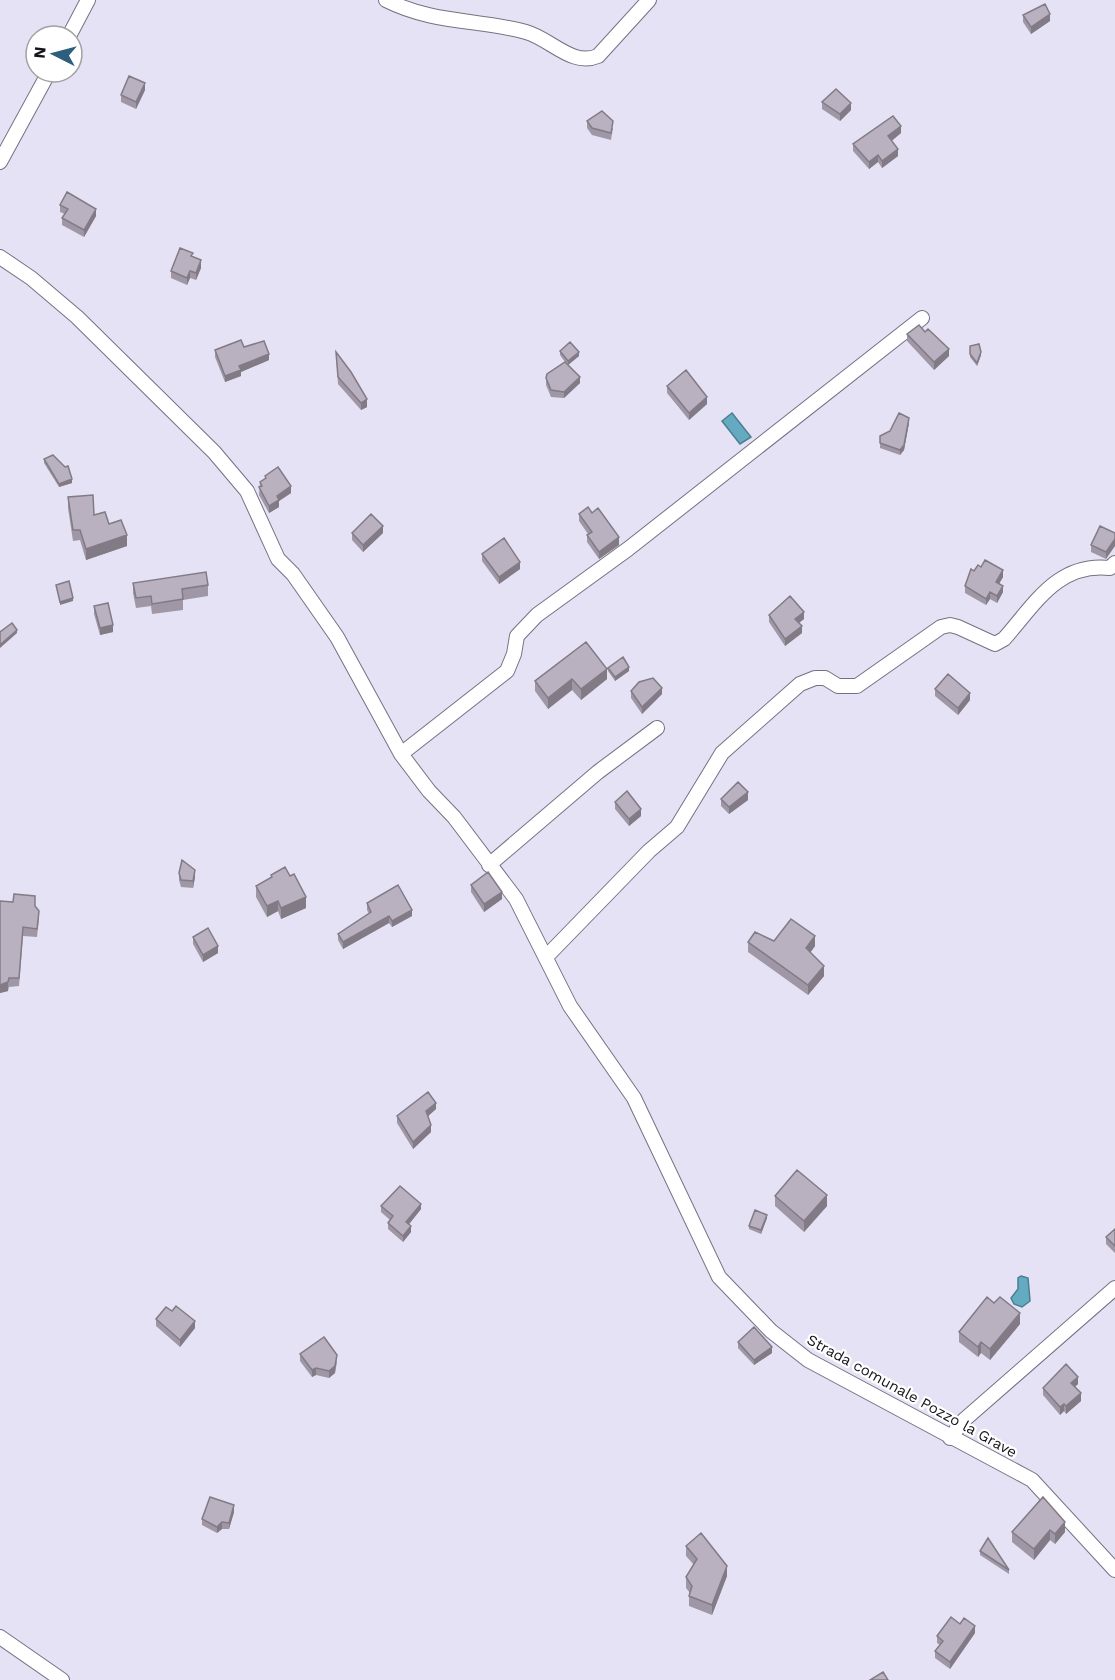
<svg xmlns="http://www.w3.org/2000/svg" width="1115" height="1680" viewBox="0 0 1115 1680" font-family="'Work Sans',sans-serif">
<rect width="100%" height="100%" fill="#e4e2f4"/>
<path fill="#64abc1" stroke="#4c7e8f" stroke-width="1.5" d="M 732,413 L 751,437 L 740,444 L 722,421 Z
M 1021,1276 L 1028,1278 L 1030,1301 L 1022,1307 L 1014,1304 L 1011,1298 L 1018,1289 L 1018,1278 Z"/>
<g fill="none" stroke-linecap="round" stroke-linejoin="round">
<defs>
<path id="minor" d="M 386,0 C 434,24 478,19 526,32 C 551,39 572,67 598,56 L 649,0
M 69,36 L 88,0
M 0,162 L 49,72
M 0,257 L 31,278 L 77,317 L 214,452 L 247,491 L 278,559 L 293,574 L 337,637 L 401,754 L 429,791 L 454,817 L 516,899 L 570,1006 L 634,1098 L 719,1277 L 771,1331 L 808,1360 L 1032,1480 L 1115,1570
M 401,754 L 507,671 L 514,654 L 517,636 L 537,615 L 628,549 L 922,318
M 489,865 L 598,772 L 657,728
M 547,956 L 649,851 L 677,827 L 722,753 L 800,684 L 815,678 L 825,678 L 838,686 L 857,686 L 941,627 L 950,625 L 958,627 L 995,644 L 1004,639 C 1035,604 1058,562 1110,568 L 1115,563
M 950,1438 L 964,1420 L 1115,1288
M 0,1637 L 62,1680"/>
</defs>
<use href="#minor" stroke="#747282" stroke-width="16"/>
<use href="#minor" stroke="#fff" stroke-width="14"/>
</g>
<path fill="#9f97a5" d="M 1023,15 L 1050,21 L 1031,34 L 1023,22 Z
M 145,90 L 136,109 L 121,102 L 121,95 Z
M 822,102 L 851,110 L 840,121 L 822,109 Z
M 587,121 L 613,128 L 611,140 L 592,135 L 587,128 Z
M 901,133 L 891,141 L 898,156 L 882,168 L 878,162 L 869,169 L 853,151 L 853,144 Z
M 60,205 L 96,216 L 84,237 L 62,225 L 62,218 L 65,214 L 60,212 Z
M 193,257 L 201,268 L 196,280 L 190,278 L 187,285 L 171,278 L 171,271 Z
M 925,332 L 949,356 L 934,370 L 907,341 L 907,334 Z
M 970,346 L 981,355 L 977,366 L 970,357 Z
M 244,347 L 269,360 L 241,372 L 241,376 L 225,382 L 215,357 L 215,350 Z
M 560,351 L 579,356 L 568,365 L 580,383 L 564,398 L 551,397 L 546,385 L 546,378 L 565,362 L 560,355 Z
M 336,352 L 367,407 L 361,410 L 338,384 Z
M 667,386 L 707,404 L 689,420 L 667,393 Z
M 909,423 L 904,450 L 900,455 L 880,448 L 880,443 Z
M 44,459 L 72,483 L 59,487 L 44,463 Z
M 265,476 L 291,493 L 279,501 L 279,507 L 269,513 L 259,495 L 260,482 L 265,479 Z
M 68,497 L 94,515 L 127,546 L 86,560 L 80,540 L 73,541 L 68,508 Z
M 592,513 L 619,545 L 599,559 L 587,542 L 587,535 L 588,534 L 579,521 L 579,514 Z
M 352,533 L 383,533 L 363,552 L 352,540 Z
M 1115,533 L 1106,559 L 1091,552 L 1091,545 Z
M 482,554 L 520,569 L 499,584 L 482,561 Z
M 974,571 L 1003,577 L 999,584 L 1003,592 L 997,603 L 990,599 L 986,605 L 965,593 L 965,586 Z
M 133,583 L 208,585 L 208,596 L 183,600 L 183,610 L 152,614 L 151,606 L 136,608 L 133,593 Z
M 94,606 L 113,632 L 100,635 L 94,614 Z
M 769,615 L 804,619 L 799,623 L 802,633 L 785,646 L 769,622 Z
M 586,642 L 607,679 L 581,700 L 572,690 L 548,709 L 535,691 L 535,681 Z
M 608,668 L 629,671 L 615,681 L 608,671 Z
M 935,689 L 970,700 L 958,715 L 935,696 Z
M 631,691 L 662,694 L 642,714 L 631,698 Z
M 721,799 L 748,800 L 729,814 L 721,806 Z
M 615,802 L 641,816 L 629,826 L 615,809 Z
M 179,873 L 195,877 L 193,888 L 181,887 L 179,880 Z
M 271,875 L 290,876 L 306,908 L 281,919 L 278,911 L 267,917 L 256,897 L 256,886 L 271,878 Z
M 471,885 L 502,899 L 484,912 L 471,892 Z
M 0,901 L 35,906 L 39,919 L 37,937 L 23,936 L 19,986 L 9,987 L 8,991 L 0,993 Z
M 367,903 L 412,916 L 392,927 L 389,923 L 343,949 L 338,940 L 338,934 L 369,914 L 367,910 Z
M 193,937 L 218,953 L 203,962 L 193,944 Z
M 774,941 L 815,946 L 810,953 L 824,976 L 808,995 L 748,952 L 748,942 Z
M 436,1109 L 428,1116 L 431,1132 L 413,1149 L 397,1123 L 397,1116 Z
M 775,1196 L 827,1206 L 804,1232 L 775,1206 Z
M 381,1206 L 421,1209 L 409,1224 L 411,1232 L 403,1242 L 388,1229 L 388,1223 L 390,1220 L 381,1212 Z
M 767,1218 L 761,1234 L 749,1229 L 749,1226 Z
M 1115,1229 L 1115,1253 L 1106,1244 L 1106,1237 Z
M 172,1311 L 195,1328 L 180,1347 L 156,1326 L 156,1319 Z
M 1020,1324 L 990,1360 L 981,1353 L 978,1357 L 959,1342 L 959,1332 Z
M 738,1342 L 772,1353 L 754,1365 L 738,1348 Z
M 300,1354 L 337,1362 L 335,1373 L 329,1378 L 316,1375 L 312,1377 L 300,1361 Z
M 1078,1384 L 1075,1387 L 1081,1401 L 1066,1414 L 1064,1411 L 1060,1415 L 1043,1395 L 1043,1388 Z
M 1043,1497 L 1065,1532 L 1055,1544 L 1050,1540 L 1034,1560 L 1012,1542 L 1012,1532 Z
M 234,1512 L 229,1529 L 222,1529 L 217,1533 L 202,1525 L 202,1519 Z
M 686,1546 L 727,1576 L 712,1615 L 689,1606 L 689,1596 L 690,1593 L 686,1588 L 686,1577 L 694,1565 L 686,1556 Z
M 980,1551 L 1009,1570 L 1009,1574 L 980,1555 Z
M 960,1624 L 975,1633 L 950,1669 L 935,1658 L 935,1651 L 940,1645 L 937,1643 L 937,1636 Z"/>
<path fill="#827b86" d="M 1050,14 L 1050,21 L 1031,34 L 1031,27 Z
M 145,83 L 145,90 L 136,109 L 136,102 Z
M 851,103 L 851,110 L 840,121 L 840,114 Z
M 901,126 L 901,133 L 888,144 L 888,136 Z
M 898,149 L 898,156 L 882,168 L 882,161 Z
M 878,155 L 878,162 L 869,169 L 869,162 Z
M 96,209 L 96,216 L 84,237 L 84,230 Z
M 201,260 L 201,268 L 196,280 L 196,273 Z
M 190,271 L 190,278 L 187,285 L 187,278 Z
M 949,349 L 949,356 L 934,370 L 934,362 Z
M 579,352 L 579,356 L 568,365 L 568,361 Z
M 981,352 L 981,355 L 977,366 L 977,363 Z
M 269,354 L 269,360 L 241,372 L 241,376 L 225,382 L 225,376 L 239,366 Z
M 580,377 L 580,383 L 564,398 L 564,392 Z
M 707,397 L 707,404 L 689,420 L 689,413 Z
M 367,399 L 367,407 L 361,410 L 361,403 Z
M 909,418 L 909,423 L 904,450 L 900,455 L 900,450 Z
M 72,479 L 72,483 L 59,487 L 59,484 Z
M 291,486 L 291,493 L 279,501 L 279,507 L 269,513 L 269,506 L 277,496 Z
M 383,526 L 383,533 L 363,552 L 363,545 Z
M 127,535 L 127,546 L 86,560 L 86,549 Z
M 619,537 L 619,545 L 599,559 L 599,552 Z
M 1115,539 L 1115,546 L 1106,559 L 1106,552 Z
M 520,562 L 520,569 L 499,584 L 499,577 Z
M 1003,570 L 1003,577 L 996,589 L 996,582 Z
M 1003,586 L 1003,592 L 997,603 L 997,596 Z
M 990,592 L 990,599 L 986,605 L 986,599 Z
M 73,598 L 73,601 L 60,605 L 60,602 Z
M 804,612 L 804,619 L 795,626 L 795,619 Z
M 113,625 L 113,632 L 100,635 L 100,628 Z
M 802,626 L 802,633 L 785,646 L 785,639 Z
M 17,630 L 17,633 L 0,648 L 0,645 Z
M 629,667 L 629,671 L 615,681 L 615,677 Z
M 607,669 L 607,679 L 581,700 L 581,689 Z
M 572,679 L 572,690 L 548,709 L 548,698 Z
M 662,688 L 662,694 L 642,714 L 642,707 Z
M 970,693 L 970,700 L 958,715 L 958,708 Z
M 748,792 L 748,800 L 729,814 L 729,807 Z
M 641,809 L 641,816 L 629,826 L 629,819 Z
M 195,870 L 195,877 L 193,888 L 193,881 Z
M 502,892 L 502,899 L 484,912 L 484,904 Z
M 306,897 L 306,908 L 281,919 L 281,908 Z
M 278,901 L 278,911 L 267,917 L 267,906 Z
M 412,910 L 412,916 L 392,927 L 392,921 Z
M 389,916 L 389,923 L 343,949 L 343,942 Z
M 815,936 L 815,946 L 806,958 L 806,948 Z
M 218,946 L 218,953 L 203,962 L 203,955 Z
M 824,966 L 824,976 L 808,995 L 808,985 Z
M 8,982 L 8,991 L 0,993 L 0,985 Z
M 436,1103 L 436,1109 L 426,1118 L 426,1111 Z
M 431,1125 L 431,1132 L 413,1149 L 413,1142 Z
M 827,1195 L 827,1206 L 804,1232 L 804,1221 Z
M 421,1204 L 421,1209 L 406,1228 L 406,1222 Z
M 767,1215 L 767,1218 L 761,1234 L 761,1230 Z
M 411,1226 L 411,1232 L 403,1242 L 403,1236 Z
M 1020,1313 L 1020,1324 L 990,1360 L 990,1349 Z
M 195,1321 L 195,1328 L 180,1347 L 180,1340 Z
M 981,1342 L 981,1353 L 978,1357 L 978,1347 Z
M 772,1347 L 772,1353 L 754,1365 L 754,1360 Z
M 337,1355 L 335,1373 L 329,1378 L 329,1371 Z
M 316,1368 L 316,1375 L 312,1377 L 312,1370 Z
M 1078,1377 L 1078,1384 L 1071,1390 L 1071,1383 Z
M 1081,1393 L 1081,1401 L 1066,1414 L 1066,1406 Z
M 1064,1404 L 1064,1411 L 1060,1415 L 1060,1407 Z
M 234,1505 L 234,1512 L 229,1529 L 229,1523 Z
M 222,1522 L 222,1529 L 217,1533 L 217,1527 Z
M 1065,1522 L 1065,1532 L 1055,1544 L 1055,1534 Z
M 1050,1530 L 1050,1540 L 1034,1560 L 1034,1549 Z
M 727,1566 L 727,1576 L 712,1615 L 712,1605 Z
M 975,1626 L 975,1633 L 950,1669 L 950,1662 Z"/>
<path fill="#b9b0c0" stroke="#827b86" stroke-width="1.5" d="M 1045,4 L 1050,14 L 1031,27 L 1023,15 Z
M 129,76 L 145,83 L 136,102 L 121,95 Z
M 836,89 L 851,103 L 840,114 L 822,102 Z
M 602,111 L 613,121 L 611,133 L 592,128 L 587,121 Z
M 893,116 L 901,126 L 888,136 L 898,149 L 882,161 L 878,155 L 869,162 L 853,144 Z
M 67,192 L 96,209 L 84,230 L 62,218 L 68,209 L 60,205 Z
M 180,248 L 193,253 L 191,256 L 201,260 L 196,273 L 190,271 L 187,278 L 171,271 Z
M 919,325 L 925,332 L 928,329 L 949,349 L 934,362 L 907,334 Z
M 241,340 L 244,347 L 264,341 L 269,354 L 239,366 L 241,370 L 225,376 L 215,350 Z
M 570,342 L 579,352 L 568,361 L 560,351 Z
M 979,344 L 981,352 L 977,363 L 970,354 L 970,346 Z
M 336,352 L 351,372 L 367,399 L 361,403 L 338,377 Z
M 565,362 L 580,377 L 564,392 L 551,390 L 546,378 L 547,374 Z
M 686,370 L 707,397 L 689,413 L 667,386 Z
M 899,413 L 909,418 L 904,445 L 900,450 L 880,443 L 880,436 L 890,431 Z
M 53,455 L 65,467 L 68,466 L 72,479 L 59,484 L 44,459 Z
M 278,467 L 291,486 L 277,496 L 279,500 L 269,506 L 259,487 L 262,486 L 260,482 L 266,478 L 265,476 Z
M 93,495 L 94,515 L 105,512 L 109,524 L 121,520 L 127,535 L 86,549 L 80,530 L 73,530 L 68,497 Z
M 588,507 L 592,513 L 598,508 L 619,537 L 599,552 L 587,535 L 592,532 L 579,514 Z
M 371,514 L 383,526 L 363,545 L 352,533 Z
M 1100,526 L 1115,533 L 1115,539 L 1106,552 L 1091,545 Z
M 504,538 L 520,562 L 499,577 L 482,554 Z
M 985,560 L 1003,570 L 996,582 L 1003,586 L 997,596 L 990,592 L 986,599 L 965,586 L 971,569 L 974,571 L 978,565 L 981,567 Z
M 206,572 L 208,585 L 182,589 L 183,599 L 152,604 L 151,596 L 136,598 L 133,583 Z
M 69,581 L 73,598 L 60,602 L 56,585 Z
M 790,596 L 804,612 L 795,619 L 802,626 L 785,639 L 769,615 Z
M 108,603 L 113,625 L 100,628 L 94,606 Z
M 12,623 L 17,630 L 0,645 L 0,632 Z
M 586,642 L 607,669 L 581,689 L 572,679 L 548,698 L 535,681 Z
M 623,657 L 629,667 L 615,677 L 608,668 Z
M 948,674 L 970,693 L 958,708 L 935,689 Z
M 653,678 L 662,688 L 642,707 L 631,691 L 639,682 Z
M 738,782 L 748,792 L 729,807 L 721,799 Z
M 627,791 L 641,809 L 629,819 L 615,802 Z
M 182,860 L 195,870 L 193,881 L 181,880 L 179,873 Z
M 285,867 L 290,876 L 294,874 L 306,897 L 281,908 L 278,901 L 267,906 L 256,886 L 272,877 L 271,875 Z
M 488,872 L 502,892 L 484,904 L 471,885 Z
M 398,885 L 412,910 L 392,921 L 389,916 L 343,942 L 338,934 L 371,912 L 367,903 Z
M 14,894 L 35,896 L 35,906 L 39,911 L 37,929 L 23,927 L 19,978 L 9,978 L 8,982 L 0,985 L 0,901 L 13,902 Z
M 791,919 L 815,936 L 806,948 L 824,966 L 808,985 L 748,942 L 755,932 L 774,941 Z
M 208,928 L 218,946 L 203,955 L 193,937 Z
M 428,1092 L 436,1103 L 426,1111 L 431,1125 L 413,1142 L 397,1116 Z
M 797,1170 L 827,1195 L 804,1221 L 775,1196 Z
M 400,1186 L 421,1204 L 406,1222 L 411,1226 L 403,1236 L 388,1223 L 393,1216 L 381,1206 Z
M 755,1210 L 767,1215 L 761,1230 L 749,1226 Z
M 1115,1229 L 1115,1246 L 1106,1237 Z
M 987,1297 L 994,1303 L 1000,1297 L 1020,1313 L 990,1349 L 981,1342 L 978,1347 L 959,1332 Z
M 176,1306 L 195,1321 L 180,1340 L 156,1319 L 166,1307 L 172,1311 Z
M 754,1327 L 772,1347 L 754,1360 L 738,1342 Z
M 324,1337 L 337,1355 L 335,1366 L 329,1371 L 316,1368 L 312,1370 L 300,1354 Z
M 1066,1364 L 1078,1377 L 1071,1383 L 1081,1393 L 1066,1406 L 1064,1404 L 1060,1407 L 1043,1388 Z
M 210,1497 L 234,1505 L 229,1523 L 222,1522 L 217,1527 L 202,1519 Z
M 1043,1497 L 1065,1522 L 1055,1534 L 1050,1530 L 1034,1549 L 1012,1532 Z
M 701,1533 L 727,1566 L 712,1605 L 689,1596 L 692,1586 L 686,1577 L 697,1559 L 686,1546 Z
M 988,1538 L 1009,1570 L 980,1551 Z
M 951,1617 L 960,1624 L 964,1618 L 975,1626 L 950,1662 L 935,1651 L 943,1641 L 937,1636 Z
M 883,1672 L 888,1680 L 870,1680 Z"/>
<g text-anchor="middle" stroke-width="4.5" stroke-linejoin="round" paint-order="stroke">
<g font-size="15" fill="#15141a" stroke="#fff">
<text transform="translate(912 1396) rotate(29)" y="5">Strada comunale Pozzo la Grave</text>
</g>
</g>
<g transform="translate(54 54) rotate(276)"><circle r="28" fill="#ffffff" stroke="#a1a1a3" stroke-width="1.5"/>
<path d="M0-4.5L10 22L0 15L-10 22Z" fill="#2d5f7d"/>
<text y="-9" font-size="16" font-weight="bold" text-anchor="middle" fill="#15141a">N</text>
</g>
</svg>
